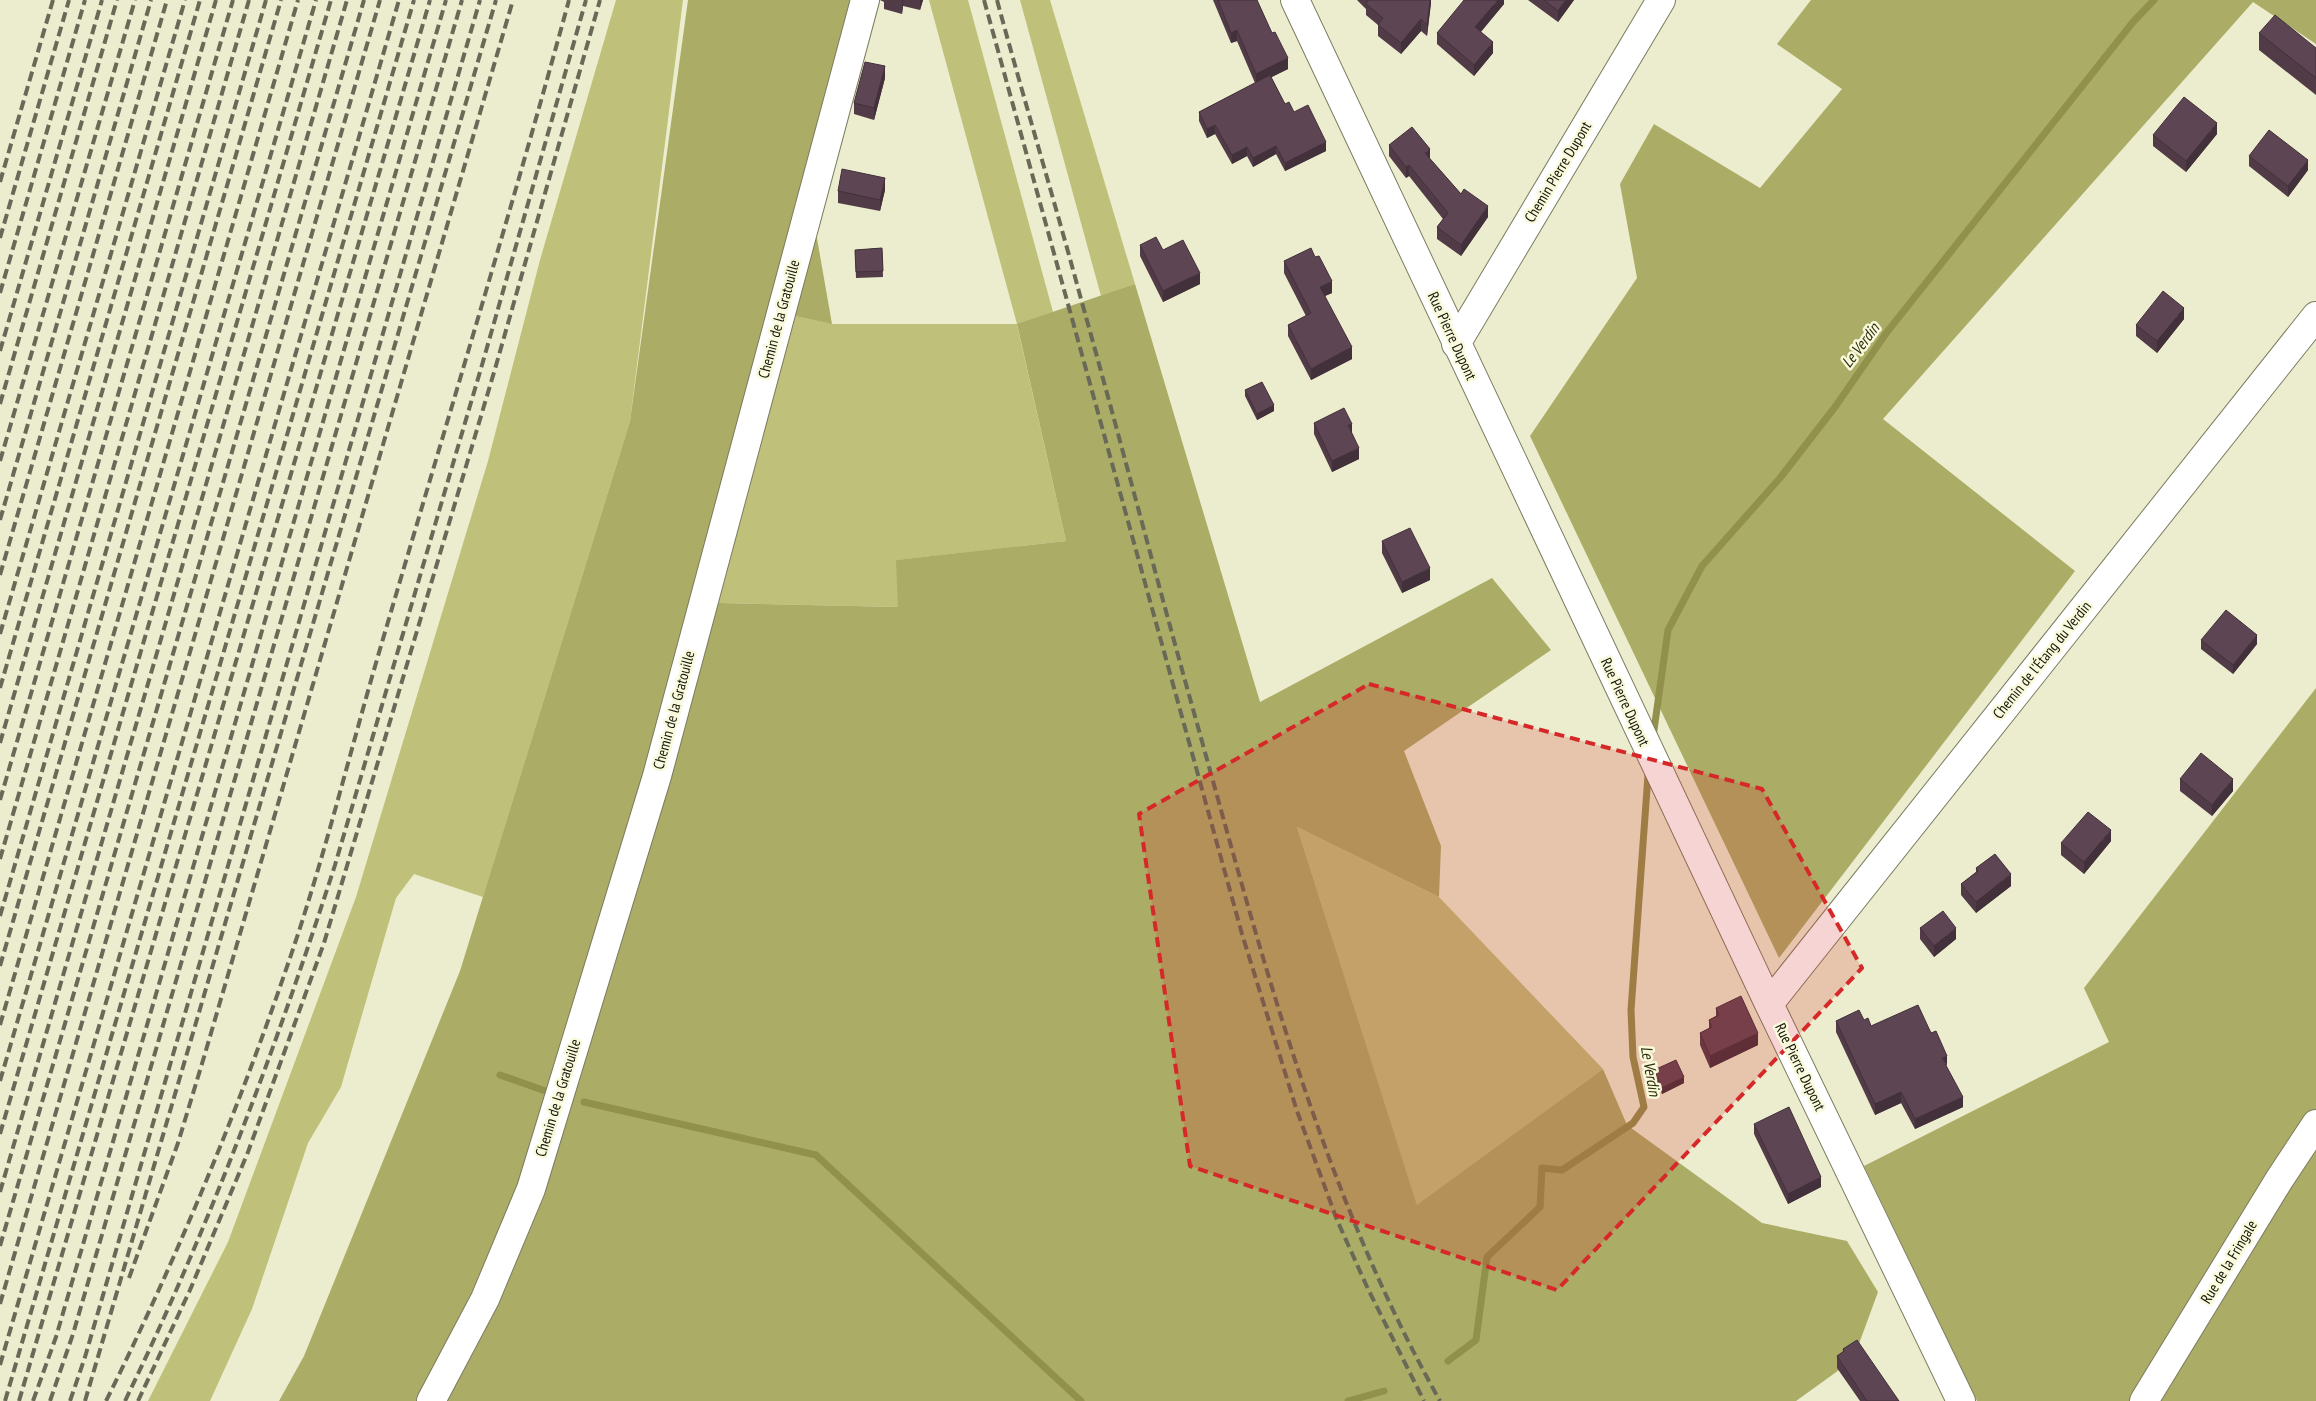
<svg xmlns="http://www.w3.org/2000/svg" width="2316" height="1401" viewBox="0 0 2316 1401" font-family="'PT Sans Narrow',sans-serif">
<rect width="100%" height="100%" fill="#ecedce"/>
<path fill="#bfc079" d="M 616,0 L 683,0 L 630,421 L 483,897 L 414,874 L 396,898 L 341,1087 L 308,1143 L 252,1309 L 210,1401 L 148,1401 L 228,1242 L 356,897 L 488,461 L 540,260 Z
M 929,0 L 968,0 L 1053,312 L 1017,325 L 1066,541 L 897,560 L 899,607 L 719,603 L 790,315 L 833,324 L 1017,324 Z
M 1020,0 L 1050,0 L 1135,284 L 1101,296 Z
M 1297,827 L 1439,897 L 1603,1069 L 1417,1206 Z"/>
<path fill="#abac66" d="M 688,0 L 873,0 L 815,227 L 832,324 L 790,315 L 719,603 L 898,607 L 896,560 L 1066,541 L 1017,324 L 1135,284 L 1260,702 L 1492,578 L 1551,650 L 1404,751 L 1441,846 L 1439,897 L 1297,827 L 1417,1205 L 1603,1069 L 1627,1125 L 1762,1223 L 1847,1241 L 1878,1292 L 1853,1360 L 1796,1401 L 279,1401 L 304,1356 L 460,971 L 630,421 Z
M 1811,0 L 2316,0 L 2316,44 L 2253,2 L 1883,419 L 2075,571 L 1779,958 L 1530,436 L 1637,278 L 1620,184 L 1654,124 L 1760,188 L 1842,89 L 1777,44 Z
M 2316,688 L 2316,1401 L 1977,1401 L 1864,1166 L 2109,1042 L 2084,988 Z"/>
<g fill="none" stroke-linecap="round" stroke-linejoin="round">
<path stroke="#91914c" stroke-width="7" d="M 1653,737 L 1668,630 L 1702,566 L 1780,478 L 1835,407 L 1887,332 L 2133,22 L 2154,0
M 500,1075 L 554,1094
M 584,1102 L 816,1155 L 1081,1401
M 1448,1361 L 1476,1340 L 1487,1257 L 1540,1207 L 1542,1168 L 1562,1170 L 1633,1123 L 1644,1107 L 1633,1057 L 1631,1010 L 1648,775
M 1348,1401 L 1384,1391"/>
<defs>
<path id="street" d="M 1295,0 L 1769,1004 L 1961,1401
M 1456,344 L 1661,0
M 1769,1004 L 2316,316
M 431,1401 L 485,1299 L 531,1189 L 657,776 L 865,0
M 2144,1401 L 2279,1180 L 2316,1124"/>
</defs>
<use href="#street" stroke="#7b7c60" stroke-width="30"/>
<use href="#street" stroke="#fff" stroke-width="28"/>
<path stroke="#686956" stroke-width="4" stroke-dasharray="10 5" stroke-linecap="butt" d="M 984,0 L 1242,934 L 1297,1111 L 1337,1220 L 1368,1289 L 1424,1401
M 997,0 C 1024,100 1054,199 1081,299 C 1121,442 1158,585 1198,727 C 1262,957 1322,1191 1440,1401
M 0,182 L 53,0
M 0,238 L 69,0
M 0,293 L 85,0
M 0,351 L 102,0
M 0,404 L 117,0
M 0,461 L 135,0
M 0,520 L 151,0
M 0,575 L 167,0
M 0,634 L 185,0
M 0,688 L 200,0
M 0,743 L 216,0
M 0,800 L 233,0
M 0,859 L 249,0
M 0,916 L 266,0
M 0,966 L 281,0
M 0,1025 L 298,0
M 0,1081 L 316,0
M 0,1134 L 331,0
M 0,1192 L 347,0
M 0,1246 L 364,0
M 129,1278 L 178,1143 L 204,1057 L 513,0
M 0,1304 L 380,0
M 0,1365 L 399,0
M 5,1401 L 414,0
M 19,1401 L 430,0
M 33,1401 L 56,1337 L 446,0
M 50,1401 L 73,1334 L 462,0
M 70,1401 L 85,1357 L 480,0
M 85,1401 L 496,0
M 106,1401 C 181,1250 245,1094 298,934 C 328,842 351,749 378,656 C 442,437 509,220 569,0
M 125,1401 C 209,1228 276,1048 335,865 L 482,365 L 586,0
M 138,1401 L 190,1290 L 248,1152 L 324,943 L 495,369 L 600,0"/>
</g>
<path fill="#513b47" d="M 880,0 L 923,0 L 920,10 L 903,6 L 902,14 L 884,9 L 884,2 Z
M 1213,0 L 1257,0 L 1288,69 L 1271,77 L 1285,104 L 1294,112 L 1326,151 L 1285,171 L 1276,154 L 1253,167 L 1247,156 L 1232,164 L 1215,134 L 1207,138 L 1199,121 L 1199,112 L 1255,83 L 1237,41 L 1231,43 Z
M 1357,0 L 1431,0 L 1427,36 L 1421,31 L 1401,54 L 1378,36 L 1378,25 L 1366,15 L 1366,9 Z
M 1504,0 L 1504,4 L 1481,32 L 1493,53 L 1474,76 L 1437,44 L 1437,33 Z
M 1528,0 L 1574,0 L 1558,22 Z
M 2259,33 L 2316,48 L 2316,95 L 2259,50 Z
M 885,78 L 874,120 L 854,114 L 854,103 Z
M 2217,134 L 2186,172 L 2153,146 L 2153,135 Z
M 1389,145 L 1430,159 L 1461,194 L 1488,217 L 1461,256 L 1437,239 L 1437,227 L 1443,219 L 1409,176 L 1406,178 L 1389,156 Z
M 2249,156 L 2308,170 L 2288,197 L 2249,166 Z
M 885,190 L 880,211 L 838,203 L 838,191 Z
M 1140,245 L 1163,250 L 1200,284 L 1163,302 L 1140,256 Z
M 882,248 L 883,277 L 856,278 L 855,250 Z
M 1284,261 L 1332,293 L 1325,296 L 1352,359 L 1311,380 L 1288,336 L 1288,325 L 1306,316 L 1284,273 Z
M 2184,319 L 2157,353 L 2136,336 L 2136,325 Z
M 1245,390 L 1274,411 L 1257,420 L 1245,396 Z
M 1314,423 L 1359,459 L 1332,472 L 1314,434 Z
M 1382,541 L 1430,580 L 1402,593 L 1382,553 Z
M 2201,640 L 2257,644 L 2233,674 L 2201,649 Z
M 2180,779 L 2233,791 L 2212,816 L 2180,791 Z
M 2111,841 L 2084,874 L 2061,855 L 2061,843 Z
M 1976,868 L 2011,886 L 1976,913 L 1961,895 L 1961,884 L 1976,872 Z
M 1920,928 L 1956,939 L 1934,957 L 1920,939 Z
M 1716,1008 L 1758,1045 L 1710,1068 L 1700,1045 L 1700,1033 L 1709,1028 L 1709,1020 L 1716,1016 Z
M 1864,1020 L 1871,1026 L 1946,1066 L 1963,1107 L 1915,1129 L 1901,1103 L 1875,1115 L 1836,1032 L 1836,1021 Z
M 1654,1070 L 1684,1083 L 1662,1094 L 1654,1076 Z
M 1754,1124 L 1821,1187 L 1788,1204 L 1754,1134 Z
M 1843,1349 L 1899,1401 L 1860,1401 L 1837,1368 L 1837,1356 L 1843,1352 Z"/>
<path fill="#42303a" d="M 902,0 L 903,0 L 903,6 L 902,14 Z
M 920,0 L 923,0 L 920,10 Z
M 1430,0 L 1431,0 L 1431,4 L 1427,36 L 1427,25 Z
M 1498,0 L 1504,0 L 1504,4 L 1475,38 L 1475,27 Z
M 1566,0 L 1574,0 L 1558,22 L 1558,11 Z
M 1421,19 L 1421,31 L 1401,54 L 1401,43 Z
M 1237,30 L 1237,41 L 1231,43 L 1231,33 Z
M 1493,42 L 1493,53 L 1474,76 L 1474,65 Z
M 1288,58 L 1288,69 L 1256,85 L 1256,74 Z
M 885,66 L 885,78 L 874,120 L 874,108 Z
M 2217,123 L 2217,134 L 2186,172 L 2186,161 Z
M 1215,125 L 1215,134 L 1207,138 L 1207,129 Z
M 1326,142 L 1326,151 L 1285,171 L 1285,163 Z
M 1276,146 L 1276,154 L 1253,167 L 1253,158 Z
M 1247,147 L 1247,156 L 1232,164 L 1232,155 Z
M 1430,149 L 1430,160 L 1425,153 Z
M 2308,160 L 2308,170 L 2288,197 L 2288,186 Z
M 1409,165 L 1409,176 L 1406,178 L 1406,167 Z
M 885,178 L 885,190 L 880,211 L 880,200 Z
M 1488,206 L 1488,217 L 1461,256 L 1461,245 Z
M 1200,273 L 1200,284 L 1163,302 L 1163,291 Z
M 1332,281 L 1332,293 L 1320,298 L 1320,287 Z
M 2184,308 L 2184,319 L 2157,353 L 2157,341 Z
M 1352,347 L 1352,359 L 1311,380 L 1311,369 Z
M 1274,405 L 1274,411 L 1257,420 L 1257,414 Z
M 1352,424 L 1352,435 L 1348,425 Z
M 1359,448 L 1359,459 L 1332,472 L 1332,461 Z
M 1430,568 L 1430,580 L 1402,593 L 1402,582 Z
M 2257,635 L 2257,644 L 2233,674 L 2233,665 Z
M 2233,779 L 2233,791 L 2212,816 L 2212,805 Z
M 2111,830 L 2111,841 L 2084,874 L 2084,862 Z
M 2011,874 L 2011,886 L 1976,913 L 1976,902 Z
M 1956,928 L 1956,939 L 1934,957 L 1934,946 Z
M 1758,1033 L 1758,1045 L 1710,1068 L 1710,1056 Z
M 1947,1056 L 1947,1066 L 1942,1058 Z
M 1684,1077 L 1684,1083 L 1662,1094 L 1662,1088 Z
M 1901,1092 L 1901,1103 L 1875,1115 L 1875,1104 Z
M 1963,1097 L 1963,1107 L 1915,1129 L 1915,1119 Z
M 1821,1177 L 1821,1187 L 1788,1204 L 1788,1194 Z"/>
<path fill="#5e4553" stroke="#42303a" d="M 1218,0 L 1257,0 L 1272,33 L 1275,32 L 1288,58 L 1256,74 L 1237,30 L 1231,33 Z
M 1368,0 L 1430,0 L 1427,25 L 1421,19 L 1401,43 L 1378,25 L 1383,18 L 1366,4 Z
M 1464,0 L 1498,0 L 1475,27 L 1493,42 L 1474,65 L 1437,33 Z
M 1544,0 L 1566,0 L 1558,11 Z
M 2275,15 L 2316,48 L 2316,78 L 2259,33 Z
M 865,62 L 885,66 L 874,108 L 854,103 Z
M 1270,75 L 1285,104 L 1289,102 L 1294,112 L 1308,105 L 1326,142 L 1285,163 L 1276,146 L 1253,158 L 1247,147 L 1232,155 L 1215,125 L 1207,129 L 1199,112 Z
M 2184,97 L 2217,123 L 2186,161 L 2153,135 Z
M 1412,127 L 1430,149 L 1425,153 L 1461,194 L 1464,189 L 1488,206 L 1461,245 L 1437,227 L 1448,213 L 1409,165 L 1406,167 L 1389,145 Z
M 2269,130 L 2308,160 L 2288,186 L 2249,156 Z
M 842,169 L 885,178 L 880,200 L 838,191 Z
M 1156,237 L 1163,250 L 1183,240 L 1200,273 L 1163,291 L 1140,245 Z
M 882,248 L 883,271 L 856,272 L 855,250 Z
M 1311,248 L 1315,257 L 1319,256 L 1332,281 L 1320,287 L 1352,347 L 1311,369 L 1288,325 L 1311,313 L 1284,261 Z
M 2163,291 L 2184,308 L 2157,341 L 2136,325 Z
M 1262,382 L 1274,405 L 1257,414 L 1245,390 Z
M 1344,408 L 1352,424 L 1348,425 L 1359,448 L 1332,461 L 1314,423 Z
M 1410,528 L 1430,568 L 1402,582 L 1382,541 Z
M 2226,610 L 2257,635 L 2233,665 L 2201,640 Z
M 2201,753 L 2233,779 L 2212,805 L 2180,779 Z
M 2088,812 L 2111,830 L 2084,862 L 2061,843 Z
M 1995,854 L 2011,874 L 1976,902 L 1961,884 L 1978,871 L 1976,868 Z
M 1943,911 L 1956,928 L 1934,946 L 1920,928 Z
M 1741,996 L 1758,1033 L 1710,1056 L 1700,1033 L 1712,1027 L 1709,1020 L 1719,1015 L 1716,1008 Z
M 1918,1005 L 1931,1033 L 1936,1031 L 1947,1056 L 1942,1058 L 1963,1097 L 1915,1119 L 1901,1092 L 1875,1104 L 1836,1021 L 1859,1010 L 1864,1020 L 1868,1018 L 1871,1026 Z
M 1676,1060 L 1684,1077 L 1662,1088 L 1654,1070 Z
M 1789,1107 L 1821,1177 L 1788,1194 L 1754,1124 Z
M 1857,1340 L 1899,1401 L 1867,1401 L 1837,1356 L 1844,1351 L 1843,1349 Z"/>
<path fill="#d62828" fill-opacity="0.2" stroke="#d62828" stroke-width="4" stroke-dasharray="10 6" stroke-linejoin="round" d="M 1369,684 L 1762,789 L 1862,968 L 1557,1290 L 1190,1166 L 1139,814 Z"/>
<g text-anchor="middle" stroke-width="5" stroke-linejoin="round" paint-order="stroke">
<g font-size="15" fill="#15150b" stroke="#f9fadb">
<text transform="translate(1558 172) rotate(-59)" y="5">Chemin Pierre Dupont</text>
<text transform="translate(779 319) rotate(-75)" y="5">Chemin de la Gratouille</text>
<text transform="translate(1452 336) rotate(65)" y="5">Rue Pierre Dupont</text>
<text transform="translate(2042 660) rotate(-51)" y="5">Chemin de l'Étang du Verdin</text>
<text transform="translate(1625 702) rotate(65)" y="5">Rue Pierre Dupont</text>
<text transform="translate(674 710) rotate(-75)" y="5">Chemin de la Gratouille</text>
<text transform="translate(1800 1067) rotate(64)" y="5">Rue Pierre Dupont</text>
<text transform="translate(558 1098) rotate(-73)" y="5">Chemin de la Gratouille</text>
<text transform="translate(2229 1262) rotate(-59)" y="5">Rue de la Fringale</text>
</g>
<g font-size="16" font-style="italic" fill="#2f2e0f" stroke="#f9fadb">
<text transform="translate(1860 345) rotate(-53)" y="6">Le Verdin</text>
<text transform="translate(1651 1071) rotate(80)" y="6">Le Verdin</text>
</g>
</g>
</svg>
